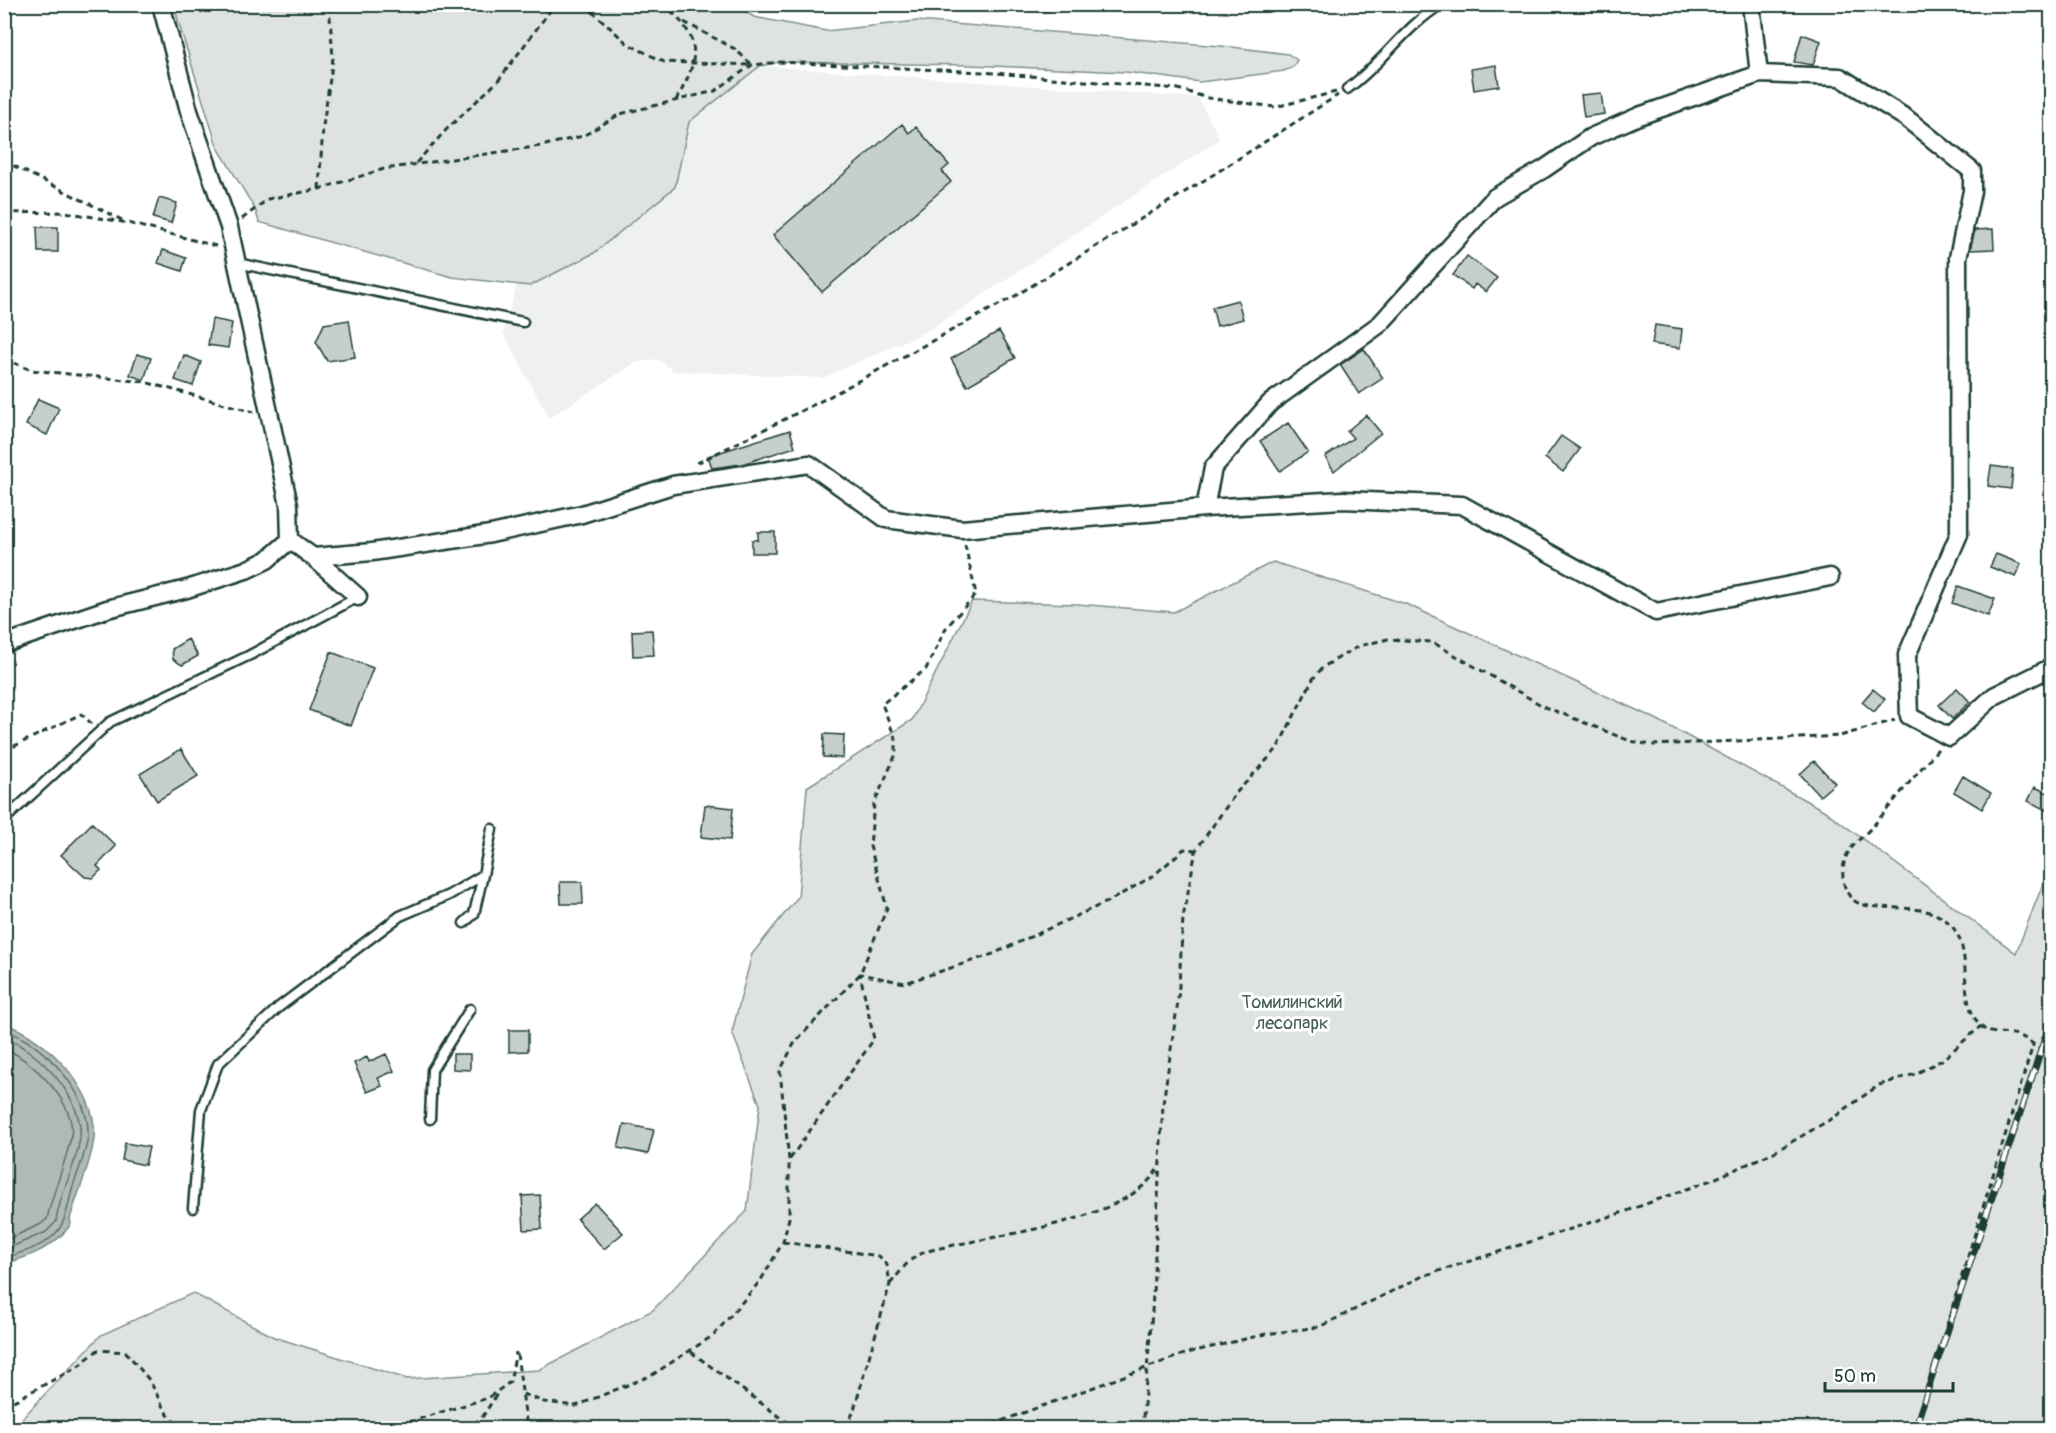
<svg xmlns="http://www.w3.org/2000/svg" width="2056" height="1433" viewBox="0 0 2056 1433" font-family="Pangolin,sans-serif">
<rect width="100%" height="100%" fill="#fff"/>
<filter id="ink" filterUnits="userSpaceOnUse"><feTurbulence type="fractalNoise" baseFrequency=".0167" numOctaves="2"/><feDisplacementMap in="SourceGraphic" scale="12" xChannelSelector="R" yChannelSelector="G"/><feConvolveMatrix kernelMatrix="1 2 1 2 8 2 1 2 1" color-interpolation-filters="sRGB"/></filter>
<g filter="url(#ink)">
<path fill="#eef1f0" d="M 760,66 L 1198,98 L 1220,139 L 929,330 L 823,378 L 673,371 L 658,359 L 635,363 L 549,418 L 503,333 L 517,284 L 530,286 L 594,253 L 675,187 L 688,122 Z"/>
<path fill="#dee3e2" stroke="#7e908b" stroke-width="1.5" d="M 175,5 L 735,5 L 754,17 L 826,31 L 917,21 L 1232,47 L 1288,54 L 1297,60 L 1293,67 L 1284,71 L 1200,82 L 1125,72 L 970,65 L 780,62 L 760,66 L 689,122 L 675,187 L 594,253 L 530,286 L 452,277 L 259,222 L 255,209 L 217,146 L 178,21 Z
M 1273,562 L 1406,604 L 1656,719 L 1825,811 L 2016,953 L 2051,863 L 2051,1428 L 13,1428 L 101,1335 L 193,1293 L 274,1337 L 407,1379 L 539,1370 L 653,1310 L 747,1211 L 760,1105 L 732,1032 L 752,954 L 798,897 L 807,787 L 912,720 L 972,601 L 1077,604 L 1174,612 Z"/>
<path fill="#afbab7" stroke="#758883" stroke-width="1.5" d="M 987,5 L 1088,5 L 1042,12 Z
M 5,1024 C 46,1037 99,1092 94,1138 C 91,1165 77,1193 70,1219 L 71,1224 C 55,1247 31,1256 5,1264 Z"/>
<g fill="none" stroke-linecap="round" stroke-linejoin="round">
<path stroke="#596f68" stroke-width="1.5" d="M 4,1030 C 43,1042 91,1094 88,1136 C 86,1154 77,1173 72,1189 C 68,1205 66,1224 54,1235 C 42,1247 21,1253 4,1258
M 4,1038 C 38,1049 84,1099 80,1137 C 77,1166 59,1193 56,1222 L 46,1232 L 4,1250
M 4,1048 C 32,1060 77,1103 71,1137 C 65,1165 53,1191 47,1219 L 41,1224 L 4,1241"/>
</g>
<path fill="#c7cfcc" stroke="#1f3d34" stroke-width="1.5" d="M 1802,34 L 1821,41 L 1813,65 L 1794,62 Z
M 1496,65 L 1499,86 L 1474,90 L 1471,69 Z
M 1601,93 L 1604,114 L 1584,117 L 1581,95 Z
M 902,124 L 909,133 L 916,127 L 949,165 L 942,171 L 951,182 L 822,292 L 773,235 Z
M 159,198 L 177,203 L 171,223 L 153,218 Z
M 37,227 L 58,227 L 58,252 L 38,252 Z
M 1993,229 L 1994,249 L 1970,250 L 1975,230 Z
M 163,250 L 186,258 L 182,271 L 158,263 Z
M 1467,256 L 1497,278 L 1486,292 L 1475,284 L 1472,289 L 1453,275 Z
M 1238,300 L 1243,319 L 1217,326 L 1212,307 Z
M 212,319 L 232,323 L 228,348 L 208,345 Z
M 349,320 L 355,357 L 327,361 L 316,342 L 324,324 Z
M 1655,325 L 1682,329 L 1680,348 L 1652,344 Z
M 999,331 L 1015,358 L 967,386 L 951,359 Z
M 1364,349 L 1383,378 L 1359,394 L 1340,365 Z
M 137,354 L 151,358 L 144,380 L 130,375 Z
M 184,355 L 201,362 L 193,386 L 175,380 Z
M 38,399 L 59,408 L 47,435 L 26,425 Z
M 1366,415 L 1381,433 L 1334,471 L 1325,457 L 1353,438 L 1347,431 Z
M 1288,423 L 1308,452 L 1280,471 L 1260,441 Z
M 790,430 L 795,447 L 742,464 L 712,468 L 708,456 Z
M 1561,436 L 1580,449 L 1563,472 L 1545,458 Z
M 1991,466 L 2013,469 L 2011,489 L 1988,486 Z
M 758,532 L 775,532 L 775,553 L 752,553 L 752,540 L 758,540 Z
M 1996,554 L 2021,564 L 2016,577 L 1990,567 Z
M 1958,586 L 1995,599 L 1988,616 L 1952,603 Z
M 652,630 L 654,655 L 633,656 L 632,631 Z
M 188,639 L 198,656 L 182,665 L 173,659 L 172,649 Z
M 331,652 L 373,668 L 351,726 L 309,710 Z
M 1957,688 L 1970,702 L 1952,719 L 1939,705 Z
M 1873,689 L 1885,699 L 1874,712 L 1862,702 Z
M 824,734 L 844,735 L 843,758 L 823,757 Z
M 181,749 L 198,776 L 157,801 L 140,774 Z
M 1814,761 L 1835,783 L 1820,796 L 1800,774 Z
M 1963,776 L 1991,793 L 1982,809 L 1954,792 Z
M 2035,787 L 2052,795 L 2052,813 L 2028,801 Z
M 705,805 L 733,808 L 730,840 L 701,837 Z
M 92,823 L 116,846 L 97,866 L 101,870 L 93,878 L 85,877 L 61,855 Z
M 560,882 L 582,882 L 583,904 L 561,904 Z
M 509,1030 L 528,1030 L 528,1051 L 509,1052 Z
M 386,1054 L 394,1071 L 378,1078 L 382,1086 L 367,1092 L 354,1063 L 367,1057 L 369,1062 Z
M 453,1054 L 470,1054 L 470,1070 L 453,1069 Z
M 624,1124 L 654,1130 L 648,1154 L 618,1148 Z
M 125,1143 L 149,1147 L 145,1165 L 122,1160 Z
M 540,1195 L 542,1229 L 524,1230 L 522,1196 Z
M 595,1203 L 623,1233 L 604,1249 L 577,1219 Z"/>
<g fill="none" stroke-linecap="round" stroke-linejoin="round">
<defs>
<path id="lane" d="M 1347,89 C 1382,64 1404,27 1442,4
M 237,263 L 523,322
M 4,820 L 110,722 L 250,655 L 358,597
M 464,923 L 474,914 L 483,875
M 430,1119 L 432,1070 L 470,1009
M 193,1208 L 201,1110 L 218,1064 L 279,1007 L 400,916 L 449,895 L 483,875 L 492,829"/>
<path id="street" d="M 1751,4 L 1759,74 L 1840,77 L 1906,118 L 1972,171 L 1972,191 L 1958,258 L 1959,534 L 1907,655 L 1909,716 L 1949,737 L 1994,696 L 2052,667
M 1205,508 L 1213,468 L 1270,403 L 1380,324 L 1495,197 L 1544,169 L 1591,137 L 1639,116 L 1759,74
M 290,540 L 313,557 L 358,597
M 313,557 L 372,552 L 491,534 L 582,514 L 673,485 L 809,464 L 886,519 L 962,529 L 1205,508 L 1343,500 L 1462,505 L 1656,612 L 1830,577
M 4,644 L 107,609 L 187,589 L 246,570 L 267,560 L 290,540 L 289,505 L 229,227 L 189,111 L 161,4"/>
</defs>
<use href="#lane" stroke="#1f3d34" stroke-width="13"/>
<use href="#street" stroke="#1f3d34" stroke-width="21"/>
<path stroke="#1f3d34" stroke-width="3" stroke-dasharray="6 4.5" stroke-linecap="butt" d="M 584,4 L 628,44 L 664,62 L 751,65
M 663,4 C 702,37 701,58 676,100
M 684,22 L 735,49 L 751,64
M 4,161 L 124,221
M 416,163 L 447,129 L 498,81 L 555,4
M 319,189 L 323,126 L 333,58 L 329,4
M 4,213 L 65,212 L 128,223 L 216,246
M 242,219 L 268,199 L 319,189 L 384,169 L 541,146 L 583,136 L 620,114 L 715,91 L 752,65 L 780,62 L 983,72 L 1178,89 L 1208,98 L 1275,107 L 1336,92
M 4,359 L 31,370 L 145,382 L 254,412
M 697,463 L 825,399 L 1015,296 L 1216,173 L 1338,95
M 1938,749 C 1916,774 1895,800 1873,826 C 1865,835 1850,846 1846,857 C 1839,874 1843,901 1864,905 C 1893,911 1930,902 1951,925 C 1976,953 1954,1002 1983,1028 C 1993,1037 2011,1030 2022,1037 C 2029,1040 2035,1046 2041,1050 L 2052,1048
M 4,751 L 81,714 L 92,724
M 790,1159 L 874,1039 L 860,974 L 905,983 L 993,954 L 1109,901 L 1153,876 L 1184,849 L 1196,850
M 783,1242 L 879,1256 L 887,1265 L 890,1284 L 853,1413 L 845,1428
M 890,1284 L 909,1261 L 924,1252 C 984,1235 1130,1225 1159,1166
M 691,1352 L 795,1428
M 517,1354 L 527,1428
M 523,1394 L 544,1402 L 576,1406 L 652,1375 L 714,1335 L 761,1280 L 783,1242 L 789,1218 L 789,1160 L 780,1071 L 795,1042 L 860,974 L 887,908 L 870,846 L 874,804 L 896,754 L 896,740 L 882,704 L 926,669 L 946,628 L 976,594 L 965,545
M 4,1406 L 76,1368 L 98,1350 L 126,1352 L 150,1381 L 165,1411 L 179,1428
M 389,1428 L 488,1398 L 510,1382 L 516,1352
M 464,1428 L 481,1419 L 499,1391
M 982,1428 L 1187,1353 L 1266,1334 L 1319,1327 L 1423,1276 L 1624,1212 L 1714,1179 L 1774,1152 L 1833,1118 L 1879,1085 L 1915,1074 L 1942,1060 L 1981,1026
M 1142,1428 L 1152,1312 L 1163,1104 L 1178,1001 L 1183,918 L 1196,850 L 1236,793 L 1277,749 L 1313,679 L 1323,667 L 1359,646 L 1388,639 L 1432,642 L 1543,706 L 1630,741 L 1652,745 L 1840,736 L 1895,720
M 1915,1428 L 2033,1045"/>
<use href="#lane" stroke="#fff" stroke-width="8"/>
<use href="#street" stroke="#fff" stroke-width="16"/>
<defs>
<path id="rail" d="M 1915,1428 L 2052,1017"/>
</defs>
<use href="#rail" stroke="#1f3d34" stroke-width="7"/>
<use href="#rail" stroke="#fff" stroke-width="4.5" stroke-dasharray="14" stroke-linecap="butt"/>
</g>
</g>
<g text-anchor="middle" stroke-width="6" stroke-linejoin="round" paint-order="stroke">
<g font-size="18" fill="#455e57" stroke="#fff">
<text x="1292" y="1008">Томилинский<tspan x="1292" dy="21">лесопарк</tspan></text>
</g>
</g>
<rect width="2056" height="1433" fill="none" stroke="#fff" stroke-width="24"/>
<rect x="12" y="12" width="2032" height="1409" fill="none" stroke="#1f3d34" stroke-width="2" filter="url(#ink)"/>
<path d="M1825 1382v9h128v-9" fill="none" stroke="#1f3d34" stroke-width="3"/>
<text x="1834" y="1382" font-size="18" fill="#1f3d34" stroke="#ffffff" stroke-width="4.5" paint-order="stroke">50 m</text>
</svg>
